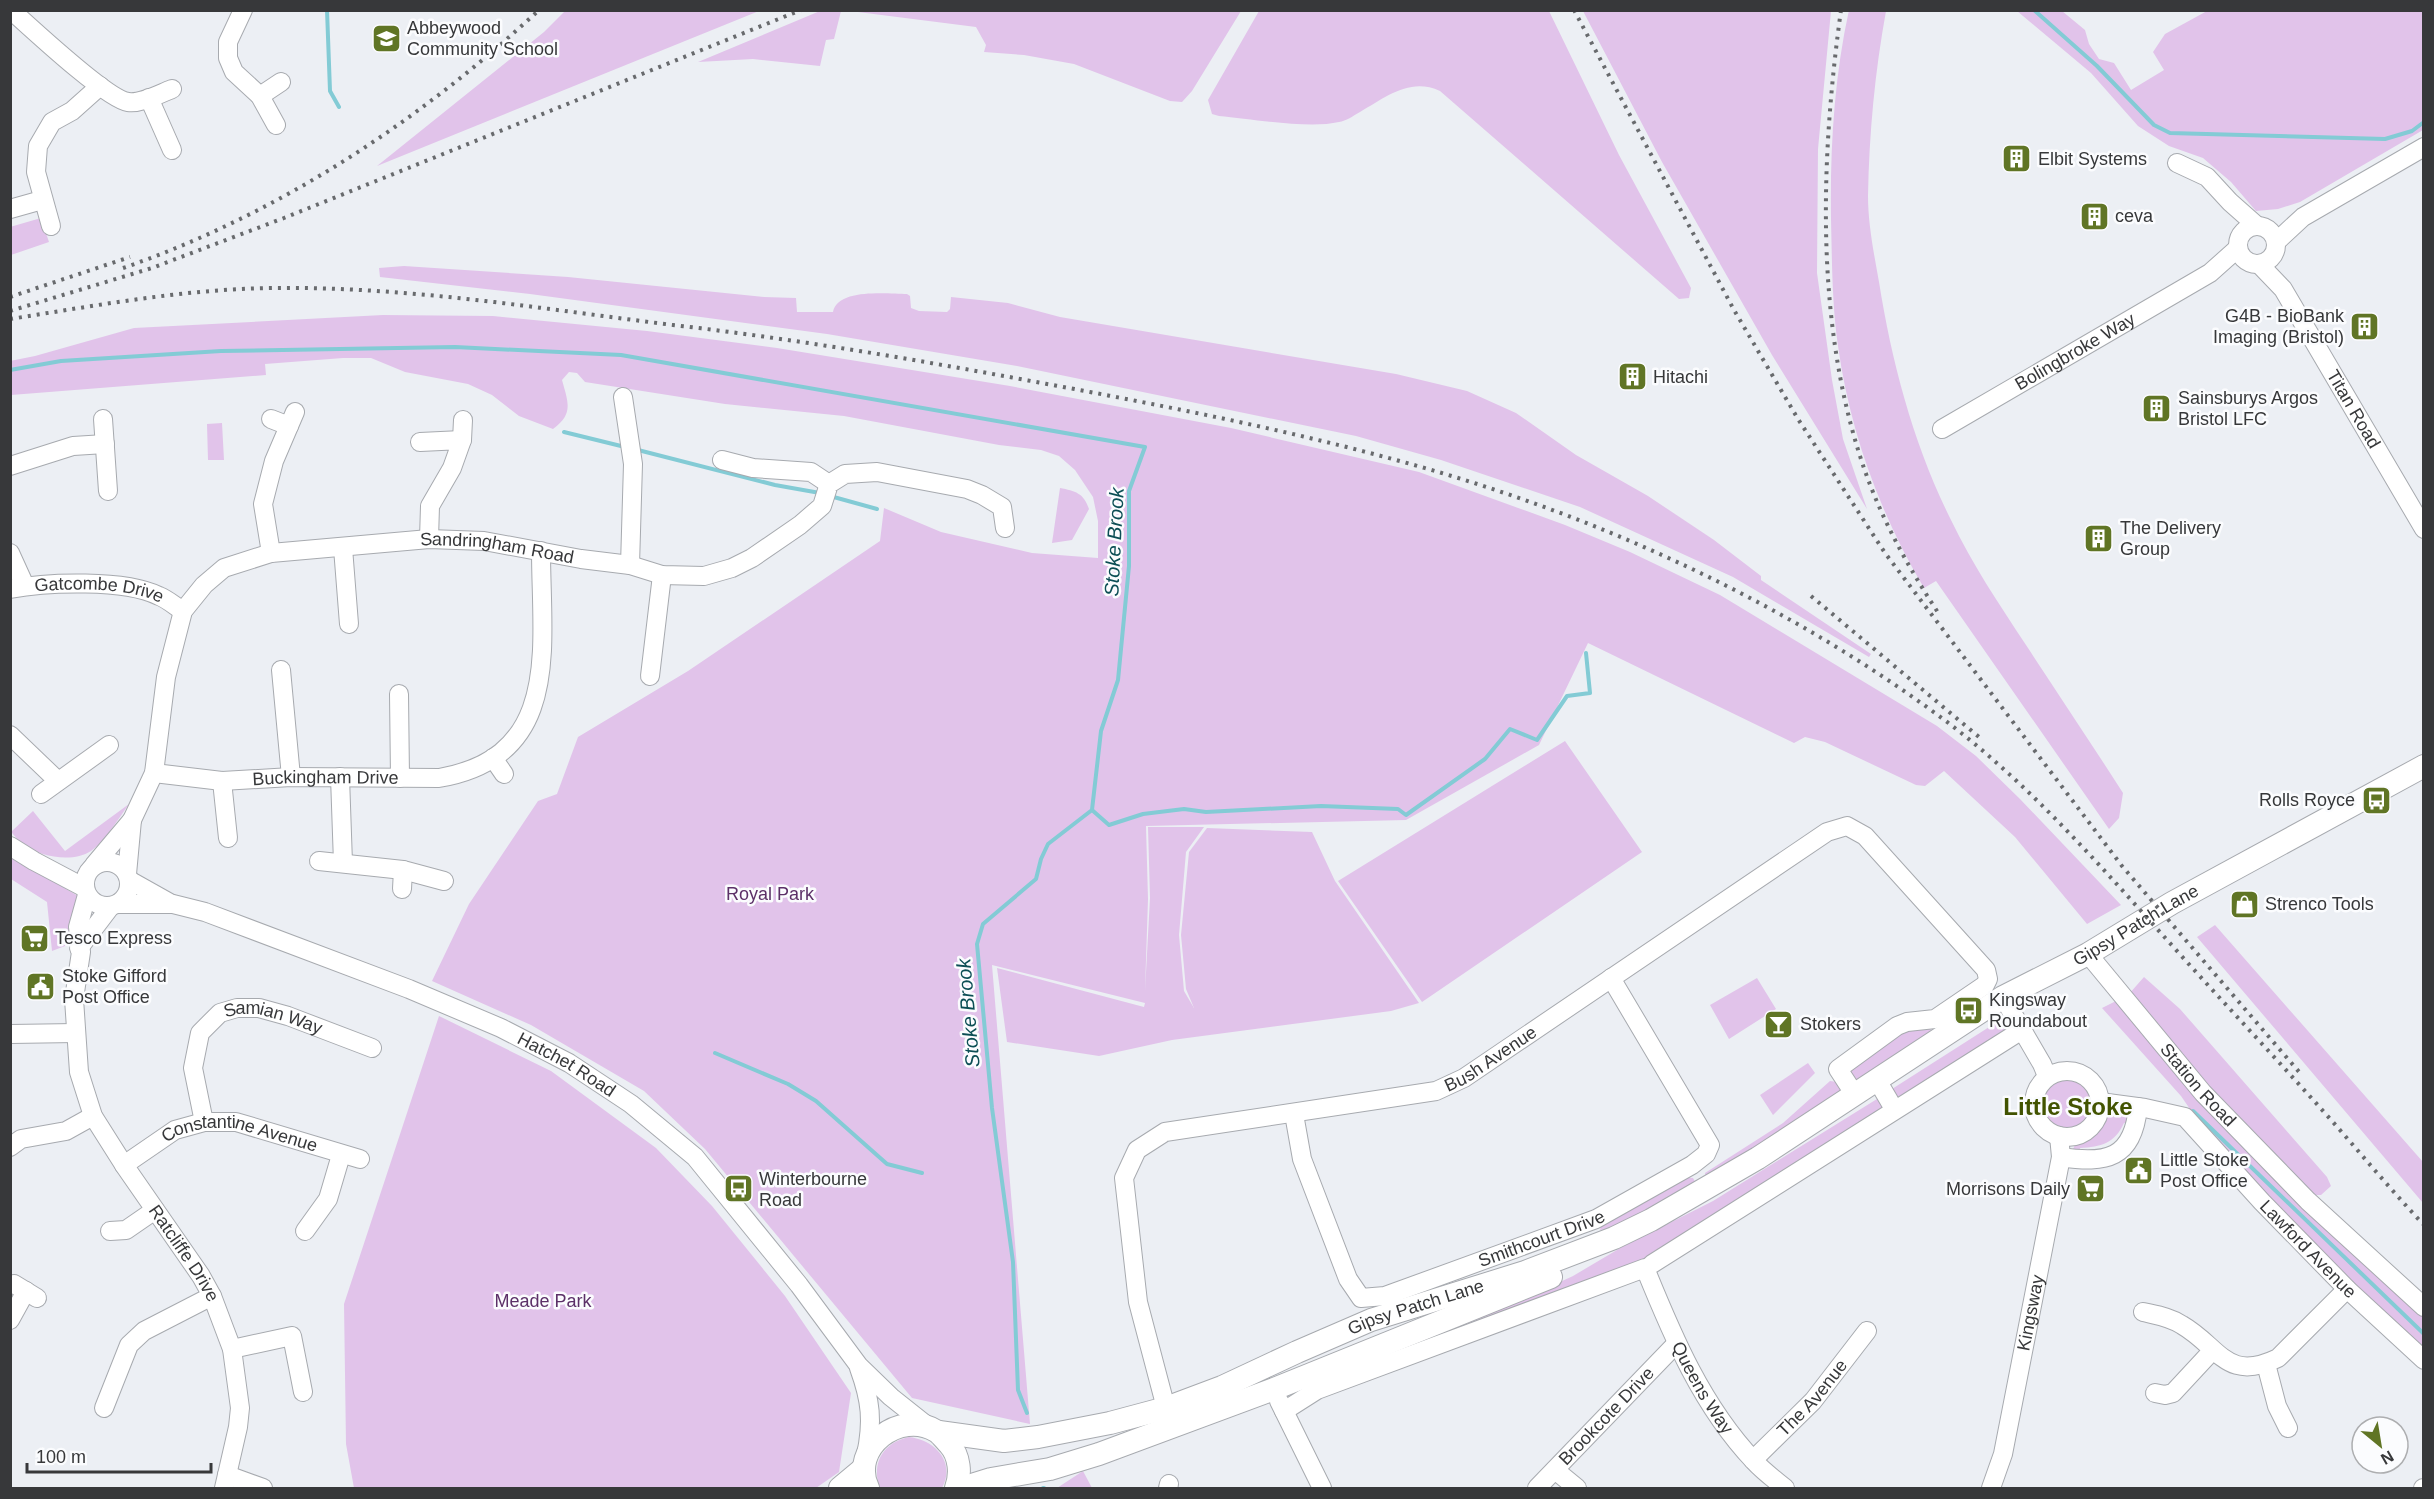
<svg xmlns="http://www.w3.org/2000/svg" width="2434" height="1499" viewBox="0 0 2434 1499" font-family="Arial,sans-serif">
<rect width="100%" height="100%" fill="#eceff4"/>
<path fill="#e1c3ea" d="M 1849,10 L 1886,11 C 1875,71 1869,134 1868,196 C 1868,224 1874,254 1879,282 C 1892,364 1914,446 1951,520 C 1972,564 1999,604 2026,645 C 2058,694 2091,743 2123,793 L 2119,818 L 2109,829 L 1936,581 L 1924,588 C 1880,514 1850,432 1838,346 C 1832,304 1832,261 1831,219 C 1830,150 1834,78 1849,10 Z
M 565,11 L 759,11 L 377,166 L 544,32 Z
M 820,11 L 841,11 L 834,39 L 826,40 L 820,66 L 753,59 L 698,62 Z
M 850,11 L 1241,11 L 1192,91 L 1182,102 L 1170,101 L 1074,64 L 1024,55 L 984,52 L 986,45 L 976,27 Z
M 1259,11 L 1549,11 L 1619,155 L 1691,288 L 1689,298 L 1679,299 L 1440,91 C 1410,77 1386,97 1360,112 C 1353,116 1346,121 1339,122 C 1309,129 1252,119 1219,116 L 1212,114 L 1208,100 Z
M 1583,11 L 1831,11 L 1818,149 L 1817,273 L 1832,380 L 1843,439 L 1867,509 L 1772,355 L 1662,162 Z
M 2017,11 L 2062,11 L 2085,30 L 2089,44 L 2099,59 L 2114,63 L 2131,90 L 2164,70 L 2153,52 L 2165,34 L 2207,11 L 2423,11 L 2423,130 L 2300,202 L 2278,209 L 2256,211 L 2231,182 L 2203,158 L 2169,146 L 2138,126 L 2091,73 Z
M 41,218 L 49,242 L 11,255 L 10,227 Z
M 404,266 L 568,277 L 764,297 L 796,298 L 797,312 L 833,312 C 838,288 887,294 907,294 L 910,296 L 911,308 L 919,311 L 947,312 L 950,309 L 951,297 L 1008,303 L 1060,317 L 1396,374 L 1467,391 L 1516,413 L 1576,455 L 1648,496 L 1714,540 L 1761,576 L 1761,580 L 1871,654 L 1869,657 L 1733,577 L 1580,507 L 1441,460 L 1356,436 L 1017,366 L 827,334 L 530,294 L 380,277 L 379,268 Z
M 383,315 L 493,316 L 647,331 L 777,348 L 1010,386 L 1231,428 L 1419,472 L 1565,525 L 1630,552 L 1720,595 L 1937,726 L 1976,756 L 2020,799 L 2121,905 L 2087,924 L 2015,837 L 1944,771 L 1925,786 L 1916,785 L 1825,742 L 1805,737 L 1794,743 L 1588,643 L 1539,745 L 1406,820 L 1146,826 L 1148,899 L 1145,991 L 1150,898 L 1148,827 L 1204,827 L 1186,852 L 1179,935 L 1184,991 L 1194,1008 L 1186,989 L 1181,935 L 1189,852 L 1207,828 L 1312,832 L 1335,881 L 1419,1003 L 1391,1011 L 1172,1040 L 1099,1056 L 1007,1042 L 997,968 L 1144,1007 L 1145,1003 L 992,965 L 1030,1424 L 912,1398 L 705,1149 L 644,1091 L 531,1025 L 432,981 L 469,904 L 538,801 L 557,794 L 578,737 L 688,671 L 880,541 L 884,508 L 941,532 L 1032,553 L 1098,558 L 1098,521 L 1093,497 L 1075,470 L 1059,456 L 1041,450 L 999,445 L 844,416 L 725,404 L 585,382 L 577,373 L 569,372 L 562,380 C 568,402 574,414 553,429 L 519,416 L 492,395 L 468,384 L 405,372 L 371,358 L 343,358 L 265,364 L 266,375 L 11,395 L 10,361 L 35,356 L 134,328 Z
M 222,423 L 224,460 L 208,460 L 207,424 Z
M 1060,488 C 1075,491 1084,493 1089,509 L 1072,540 L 1052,543 Z
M 1565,741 L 1642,852 L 1422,1002 L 1338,881 Z
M 129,804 C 118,819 106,840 91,851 C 73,863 40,857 24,845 C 19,842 15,836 11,832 L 33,811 L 65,851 Z
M 10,856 L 78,896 L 65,946 L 52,951 L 47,902 L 11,879 Z
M 2215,925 L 2423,1162 L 2423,1203 L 2197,937 Z
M 2144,977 L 2180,1009 L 2327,1177 L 2331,1186 L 2321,1195 L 2313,1195 L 2235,1118 L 2129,994 Z
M 1757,978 L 1776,1009 L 1729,1039 L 1710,1005 Z
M 2116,1001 L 2423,1316 L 2423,1356 L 2205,1131 L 2181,1096 L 2102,1008 Z
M 439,1016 L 551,1071 L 656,1148 L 712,1206 L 785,1296 L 851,1393 L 839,1472 L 816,1488 L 354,1488 L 346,1444 L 344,1304 Z
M 1997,1022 L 2007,1023 L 2006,1033 L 1900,1100 L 1892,1089 Z
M 1932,1026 L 1928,1037 L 1856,1083 L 1849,1072 L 1903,1031 Z
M 1808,1063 L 1815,1073 L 1773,1115 L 1760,1095 Z
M2039 1105a27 27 0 1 1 54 0a27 27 0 1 1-54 0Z
M 1830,1081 L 1837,1082 L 1843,1092 L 1706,1181 L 1705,1173 L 1783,1123 Z
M 1877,1099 L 1884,1110 L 1643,1264 L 1458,1333 L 1451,1326 L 1532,1295 L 1573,1276 L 1622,1247 L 1713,1201 Z
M 2110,1112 L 2128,1112 L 2132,1122 L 2124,1123 C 2115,1143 2101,1147 2080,1148 L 2079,1155 L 2073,1149 L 2075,1145 L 2094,1136 Z
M 1683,1177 L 1693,1178 L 1697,1185 L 1619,1228 L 1600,1230 L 1601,1225 Z
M 909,1437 C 935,1440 956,1462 942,1488 L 879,1487 C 872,1462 883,1443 909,1437 Z
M 1083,1471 L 1092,1488 L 1057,1488 Z"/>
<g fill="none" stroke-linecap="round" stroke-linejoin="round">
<path stroke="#83cbd5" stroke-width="4" d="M 327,10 L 330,91 L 339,107
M 2034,10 L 2097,66 L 2154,125 L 2170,133 L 2385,139 L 2412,131 L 2424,122
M 10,370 L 61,361 L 221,351 L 455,347 L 621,355 L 1145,447 L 1129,491 L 1129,566 L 1118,680 L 1101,731 L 1092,810 L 1048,844 L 1041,859 L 1036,879 L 983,924 L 977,944 L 992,1108 L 1013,1262 L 1018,1390 L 1027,1413
M 564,432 L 625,447
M 638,450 L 775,485 L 820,493
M 830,496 L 877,509
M 1092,810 L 1109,825 L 1143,814 L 1184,809 L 1206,812 L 1321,806 L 1398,809 L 1406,815 L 1485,759 L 1510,729 L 1537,740 L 1567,696 L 1590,693 L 1586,653
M 715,1053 L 788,1084 L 816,1101 L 887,1164 L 922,1173
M 2193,1111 L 2424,1334
M 1043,1488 L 1044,1488"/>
<defs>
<g id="minor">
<path d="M 11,10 C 31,28 107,99 128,102 C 141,104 159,94 172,89"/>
<path d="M 243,10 L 228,42 L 228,58 L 234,72 L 260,96 L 276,125"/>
<path d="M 260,96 L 281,82"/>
<path d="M 149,98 L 172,150"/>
<path d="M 2177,163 L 2207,177 L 2230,202 L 2256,225"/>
<path d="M 10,209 L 42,200"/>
<circle cx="2257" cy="245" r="19"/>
<path d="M 51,226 L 36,172 L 38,146 L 52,122 L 72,111 L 100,86"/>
<path d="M 2276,242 L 2303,217 L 2424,147"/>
<path id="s1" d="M 2259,264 L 2283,289 L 2424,529"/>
<path d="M 623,397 L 633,464 L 630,565"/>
<path d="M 103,419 L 108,491"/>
<path d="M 271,419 L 289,426"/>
<path id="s2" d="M 1942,429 L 2210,273 L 2238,248"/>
<path d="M 462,440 L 463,420"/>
<path d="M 420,442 L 462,440 L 452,468 L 430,506 L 429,539"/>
<path d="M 722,460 L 753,468 L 811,472 L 829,484"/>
<path d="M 10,466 L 73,446 L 105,444"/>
<path d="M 343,548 L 349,624"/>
<path d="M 10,553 L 25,586"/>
<path d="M 271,553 L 263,504 L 274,461 L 295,412"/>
<path id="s3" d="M 10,589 C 47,582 125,579 159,596 C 167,599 175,606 183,611"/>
<path d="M 281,670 L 291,777"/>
<path d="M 650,676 L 662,575"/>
<path d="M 399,694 L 400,778"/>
<path d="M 10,735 L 58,781"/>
<path d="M 493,758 L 504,774"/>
<path id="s4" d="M 154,773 L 222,781 L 291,777 L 439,778 C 563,757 541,646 541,551"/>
<path d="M 340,777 L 343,863"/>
<path d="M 222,781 L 228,838"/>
<path d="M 41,794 L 109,745"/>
<path d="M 10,846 L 34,861 L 85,888"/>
<path d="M 319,861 L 403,870 L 444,881"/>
<circle cx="107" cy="884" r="22"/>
<path id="s5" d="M 94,865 L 132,820 L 154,773 L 166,677 L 183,611 L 204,585 L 224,568 L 271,553 L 429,539 L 484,541 L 581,559 L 630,565 L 662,575 L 704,576 L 732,568 L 752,558 L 800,525 L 822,506 L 829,484 L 845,474 L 877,472 L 967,489 L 982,495 L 1002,507 L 1005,528"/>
<path d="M 127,874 L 132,820"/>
<path d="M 129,880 L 170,903"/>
<path d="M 402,889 L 403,870"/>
<path id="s6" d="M 87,895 L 78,927 L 81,952 L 74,999 L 79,1072 L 93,1116 L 124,1165 L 201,1276 L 212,1296 L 232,1349 L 240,1408 L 238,1427 L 224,1488"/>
<path id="s7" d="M 117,904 L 173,904 L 205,912 L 409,989 L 501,1028 L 569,1063 L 631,1104 L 695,1157 L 799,1285 L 859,1366 L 891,1397 L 930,1428"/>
<path d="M 79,948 L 111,906"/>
<path id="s8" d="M 2088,954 L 2203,1093 L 2308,1201 L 2424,1307"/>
<path d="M 2003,997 L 2042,1064 L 2047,1076"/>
<path d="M 10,1034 L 76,1033"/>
<circle cx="2067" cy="1104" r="33"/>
<path d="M 1877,1080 L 1894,1109"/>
<path id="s9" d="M 2100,1102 L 2145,1108 L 2185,1117 L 2262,1202 L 2347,1289 L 2424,1360"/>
<path id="s10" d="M 1294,1114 L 1302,1159 L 1348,1279 L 1361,1298 L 1385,1296 L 1596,1219 L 1692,1165 L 1706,1154 L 1710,1145 L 1611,978"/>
<path id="s11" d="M 204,1122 L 193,1068 L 200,1033 L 220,1013 L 237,1008 L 259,1008 L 288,1016 L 372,1048"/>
<path d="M 10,1147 L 21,1139 L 66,1131 L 93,1116"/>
<path d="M 2061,1157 C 2106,1164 2133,1159 2138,1107"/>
<path id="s12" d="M 124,1165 L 175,1130 L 204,1122 L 236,1122 L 360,1159"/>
<path d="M 110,1231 L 126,1230 L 155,1210"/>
<path d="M 305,1231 L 328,1199 L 341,1155"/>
<path d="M 1652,1264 L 2022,1030"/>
<path d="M 14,1284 L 37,1298"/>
<path d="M 2143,1312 C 2156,1315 2170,1317 2182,1325 C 2220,1347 2226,1383 2278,1358 L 2347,1289"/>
<path d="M 10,1320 L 26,1291"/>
<path d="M 232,1349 L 292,1336 L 303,1392"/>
<path d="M 2266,1364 L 2277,1406 L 2288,1428"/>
<path d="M 859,1368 C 871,1401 873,1421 866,1455"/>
<path d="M 2155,1393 L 2165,1395 L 2173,1393 L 2212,1351"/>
<path d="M 1279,1401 L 1322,1488"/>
<path d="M 104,1408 L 129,1345 L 144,1331 L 212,1296"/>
<path id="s13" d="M 1166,1408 L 1138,1302 L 1124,1178 L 1137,1150 L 1165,1132 L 1436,1091 L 1464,1078 L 1827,832 L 1847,826 L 1865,836 L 1986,970 L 1988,979 L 1985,985 L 1935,1019 L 1907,1022 L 1897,1026 L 1838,1069 L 1855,1095"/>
<path id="s14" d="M 1284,1411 L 1317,1390 L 1645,1268 C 1673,1337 1702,1406 1754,1461 C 1763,1471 1774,1479 1785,1488"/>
<path id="s15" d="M 1753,1460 L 1813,1401 L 1867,1331"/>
<path d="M 1555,1470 L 1577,1488"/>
<path d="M 227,1475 L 263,1488"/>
<path d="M 1168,1488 L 1169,1484"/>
<path id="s16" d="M 1537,1488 L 1676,1344"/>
<path id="s17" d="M 1991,1488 L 2003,1454 L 2061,1157 L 2059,1136"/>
<path d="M 2423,1488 L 2424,1488"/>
</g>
<g id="major">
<path id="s18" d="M 939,1432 L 1004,1441 L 1038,1437 L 1110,1423 L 1166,1408 L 1222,1387 L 1297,1352 L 1371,1320 L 1525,1272 L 1614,1238 L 1651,1220 L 1758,1158 L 2003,997 L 2088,954 L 2172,903 L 2424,766"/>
<path d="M 840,1488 L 864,1468"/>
<path d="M 868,1488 C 849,1448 900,1409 936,1431 C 941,1434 945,1440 949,1444 C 960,1456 961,1474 956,1488"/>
<path d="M 962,1488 L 991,1479 L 1050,1469 L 1099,1454 L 1274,1389 L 1551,1277"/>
</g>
</defs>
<use href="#minor" stroke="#a7aaaf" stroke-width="20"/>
<use href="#major" stroke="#a7aaaf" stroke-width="24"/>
<use href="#minor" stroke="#fff" stroke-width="18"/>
<use href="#major" stroke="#fff" stroke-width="22"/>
<path stroke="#686a6d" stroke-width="4" stroke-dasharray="3 6" stroke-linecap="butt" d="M 1574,10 L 1734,310 L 1798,419 L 1885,553 L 2122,866 L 2300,1073
M 1841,10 C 1821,155 1815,316 1860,456 C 1878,513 1906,564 1939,614
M 123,268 C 277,215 420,121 539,10
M 10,297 L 130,257
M 10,311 L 152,268 L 284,218 L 801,10
M 10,319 C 100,305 189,288 281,288 C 412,287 543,309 673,325 C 813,341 952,366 1090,392 C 1206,414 1322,438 1435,471 C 1612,523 1786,604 1935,713 C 2023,777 2096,861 2168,941 C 2220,999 2273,1055 2324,1112 C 2358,1150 2389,1188 2424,1225
M 1811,596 L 1979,737"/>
</g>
<defs>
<symbol id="school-square" viewBox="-11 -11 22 22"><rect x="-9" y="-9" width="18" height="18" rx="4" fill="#607525" stroke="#fbfcfe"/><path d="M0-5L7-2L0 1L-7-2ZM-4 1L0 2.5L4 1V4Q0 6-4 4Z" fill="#fff"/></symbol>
<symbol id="building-square" viewBox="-11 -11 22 22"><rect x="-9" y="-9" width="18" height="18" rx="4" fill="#607525" stroke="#fbfcfe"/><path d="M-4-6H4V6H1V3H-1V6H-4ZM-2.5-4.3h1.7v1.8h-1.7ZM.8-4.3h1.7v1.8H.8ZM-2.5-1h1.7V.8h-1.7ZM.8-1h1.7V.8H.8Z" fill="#fff"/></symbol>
<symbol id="bus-square" viewBox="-11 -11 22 22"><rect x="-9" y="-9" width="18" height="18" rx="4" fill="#607525" stroke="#fbfcfe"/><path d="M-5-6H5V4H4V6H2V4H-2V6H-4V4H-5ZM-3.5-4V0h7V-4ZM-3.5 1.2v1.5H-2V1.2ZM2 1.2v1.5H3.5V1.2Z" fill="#fff"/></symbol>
<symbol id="shop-square" viewBox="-11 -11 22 22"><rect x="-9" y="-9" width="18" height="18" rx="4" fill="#607525" stroke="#fbfcfe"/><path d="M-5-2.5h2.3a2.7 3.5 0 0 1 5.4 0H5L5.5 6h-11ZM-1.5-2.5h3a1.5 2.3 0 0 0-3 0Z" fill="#fff"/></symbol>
<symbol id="supermarket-square" viewBox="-11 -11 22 22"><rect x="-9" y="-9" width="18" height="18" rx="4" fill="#607525" stroke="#fbfcfe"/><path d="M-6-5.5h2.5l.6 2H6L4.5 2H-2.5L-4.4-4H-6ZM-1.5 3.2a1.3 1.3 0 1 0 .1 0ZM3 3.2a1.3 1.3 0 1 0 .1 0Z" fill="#fff"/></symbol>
<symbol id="civic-square" viewBox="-11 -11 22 22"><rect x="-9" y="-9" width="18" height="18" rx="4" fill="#607525" stroke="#fbfcfe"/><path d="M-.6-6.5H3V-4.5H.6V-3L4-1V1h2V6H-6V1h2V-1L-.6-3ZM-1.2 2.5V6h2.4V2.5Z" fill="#fff"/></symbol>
<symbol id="bar-square" viewBox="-11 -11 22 22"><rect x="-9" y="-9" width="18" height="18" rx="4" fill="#607525" stroke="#fbfcfe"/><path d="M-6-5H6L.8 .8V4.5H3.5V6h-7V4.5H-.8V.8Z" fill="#fff"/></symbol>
</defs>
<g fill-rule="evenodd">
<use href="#school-square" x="370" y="22" width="33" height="33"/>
<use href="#building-square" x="2000" y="142" width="33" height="33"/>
<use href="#building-square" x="2078" y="200" width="33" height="33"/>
<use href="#building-square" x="2348" y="310" width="33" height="33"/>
<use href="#building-square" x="1616" y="360" width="33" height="33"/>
<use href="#building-square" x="2140" y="392" width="33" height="33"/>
<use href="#building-square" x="2082" y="522" width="33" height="33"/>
<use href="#bus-square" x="2360" y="784" width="33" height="33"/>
<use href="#shop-square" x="2228" y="888" width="33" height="33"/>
<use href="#supermarket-square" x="18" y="922" width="33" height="33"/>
<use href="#civic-square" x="24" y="970" width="33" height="33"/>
<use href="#bus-square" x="1952" y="994" width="33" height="33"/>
<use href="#bar-square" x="1762" y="1008" width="33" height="33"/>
<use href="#civic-square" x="2122" y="1154" width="33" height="33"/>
<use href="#bus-square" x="722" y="1172" width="33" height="33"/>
<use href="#supermarket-square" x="2074" y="1172" width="33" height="33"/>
</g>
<g text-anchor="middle" stroke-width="5" stroke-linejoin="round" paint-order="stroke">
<g font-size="18" fill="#37383a" stroke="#fbfcfe" text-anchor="start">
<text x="407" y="34">Abbeywood<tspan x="407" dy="21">Community School</tspan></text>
<text x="2038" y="165">Elbit Systems</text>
<text x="2115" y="222">ceva</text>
<text x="2344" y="322" text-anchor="end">G4B - BioBank<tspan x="2344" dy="21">Imaging (Bristol)</tspan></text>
<text x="1653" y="383">Hitachi</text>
<text x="2178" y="404">Sainsburys Argos<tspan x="2178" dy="21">Bristol LFC</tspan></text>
<text x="2120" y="534">The Delivery<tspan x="2120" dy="21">Group</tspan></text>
<text x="2355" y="806" text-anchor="end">Rolls Royce</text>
<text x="2265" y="910">Strenco Tools</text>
<text x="55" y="944">Tesco Express</text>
<text x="62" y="982">Stoke Gifford<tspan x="62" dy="21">Post Office</tspan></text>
<text x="1989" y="1006">Kingsway<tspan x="1989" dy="21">Roundabout</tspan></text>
<text x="1800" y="1030">Stokers</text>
<text x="2160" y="1166">Little Stoke<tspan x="2160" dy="21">Post Office</tspan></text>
<text x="759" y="1185">Winterbourne<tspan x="759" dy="21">Road</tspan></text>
<text x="2070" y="1195" text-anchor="end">Morrisons Daily</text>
</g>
<g font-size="18" fill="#37383a" stroke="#fbfcfe">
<text dy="6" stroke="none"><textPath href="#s2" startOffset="154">Bolingbroke Way</textPath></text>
<text dy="6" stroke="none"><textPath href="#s1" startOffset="174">Titan Road</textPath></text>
<text dy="6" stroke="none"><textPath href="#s5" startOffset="612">Sandringham Road</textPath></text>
<text dy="6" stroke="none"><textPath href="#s3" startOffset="90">Gatcombe Drive</textPath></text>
<text dy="6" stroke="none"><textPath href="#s4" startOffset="172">Buckingham Drive</textPath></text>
<text dy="6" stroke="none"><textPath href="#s18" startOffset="1320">Gipsy Patch Lane</textPath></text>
<text dy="6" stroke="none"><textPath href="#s11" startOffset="174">Samian Way</textPath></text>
<text dy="6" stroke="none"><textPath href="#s13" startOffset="636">Bush Avenue</textPath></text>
<text dy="6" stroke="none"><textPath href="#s7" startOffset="482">Hatchet Road</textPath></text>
<text dy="6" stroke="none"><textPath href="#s8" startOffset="171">Station Road</textPath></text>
<text dy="6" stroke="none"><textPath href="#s12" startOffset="128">Constantine Avenue</textPath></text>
<text dy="6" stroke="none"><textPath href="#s10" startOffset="388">Smithcourt Drive</textPath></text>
<text dy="6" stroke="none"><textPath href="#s9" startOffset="267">Lawford Avenue</textPath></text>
<text dy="6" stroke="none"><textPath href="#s6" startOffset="390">Ratcliffe Drive</textPath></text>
<text dy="6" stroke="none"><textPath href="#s18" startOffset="501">Gipsy Patch Lane</textPath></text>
<text dy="6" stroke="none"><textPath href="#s17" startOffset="180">Kingsway</textPath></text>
<text dy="6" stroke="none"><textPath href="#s14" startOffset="522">Queens Way</textPath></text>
<text dy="6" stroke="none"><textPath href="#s15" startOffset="86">The Avenue</textPath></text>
<text dy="6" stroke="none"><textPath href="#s16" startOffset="100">Brookcote Drive</textPath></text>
</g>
<g font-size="18" fill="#5c3068" stroke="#fbfcfe">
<text x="770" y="900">Royal Park</text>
<text x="543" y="1307">Meade Park</text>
</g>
<g font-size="20" font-style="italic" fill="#0c4e55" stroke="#fbfcfe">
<text transform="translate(1114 542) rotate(-87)" y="7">Stoke Brook</text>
<text transform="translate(968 1013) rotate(-95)" y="7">Stoke Brook</text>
</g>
<g font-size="24" font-weight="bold" fill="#425301" stroke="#fbfcfe">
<text x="2068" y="1115">Little Stoke</text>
</g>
</g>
<rect width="2434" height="1499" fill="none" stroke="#37383a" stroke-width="24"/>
<g transform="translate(2380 1445) rotate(150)"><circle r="28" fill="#fbfcfe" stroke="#adaeb0" stroke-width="1.5"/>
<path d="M0-4.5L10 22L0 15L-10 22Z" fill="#607525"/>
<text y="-9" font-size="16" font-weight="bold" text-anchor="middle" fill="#37383a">N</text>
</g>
<path d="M27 1463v9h184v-9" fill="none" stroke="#37383a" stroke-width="3"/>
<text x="36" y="1463" font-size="18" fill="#37383a" stroke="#fbfcfe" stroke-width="4.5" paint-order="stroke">100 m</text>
</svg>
